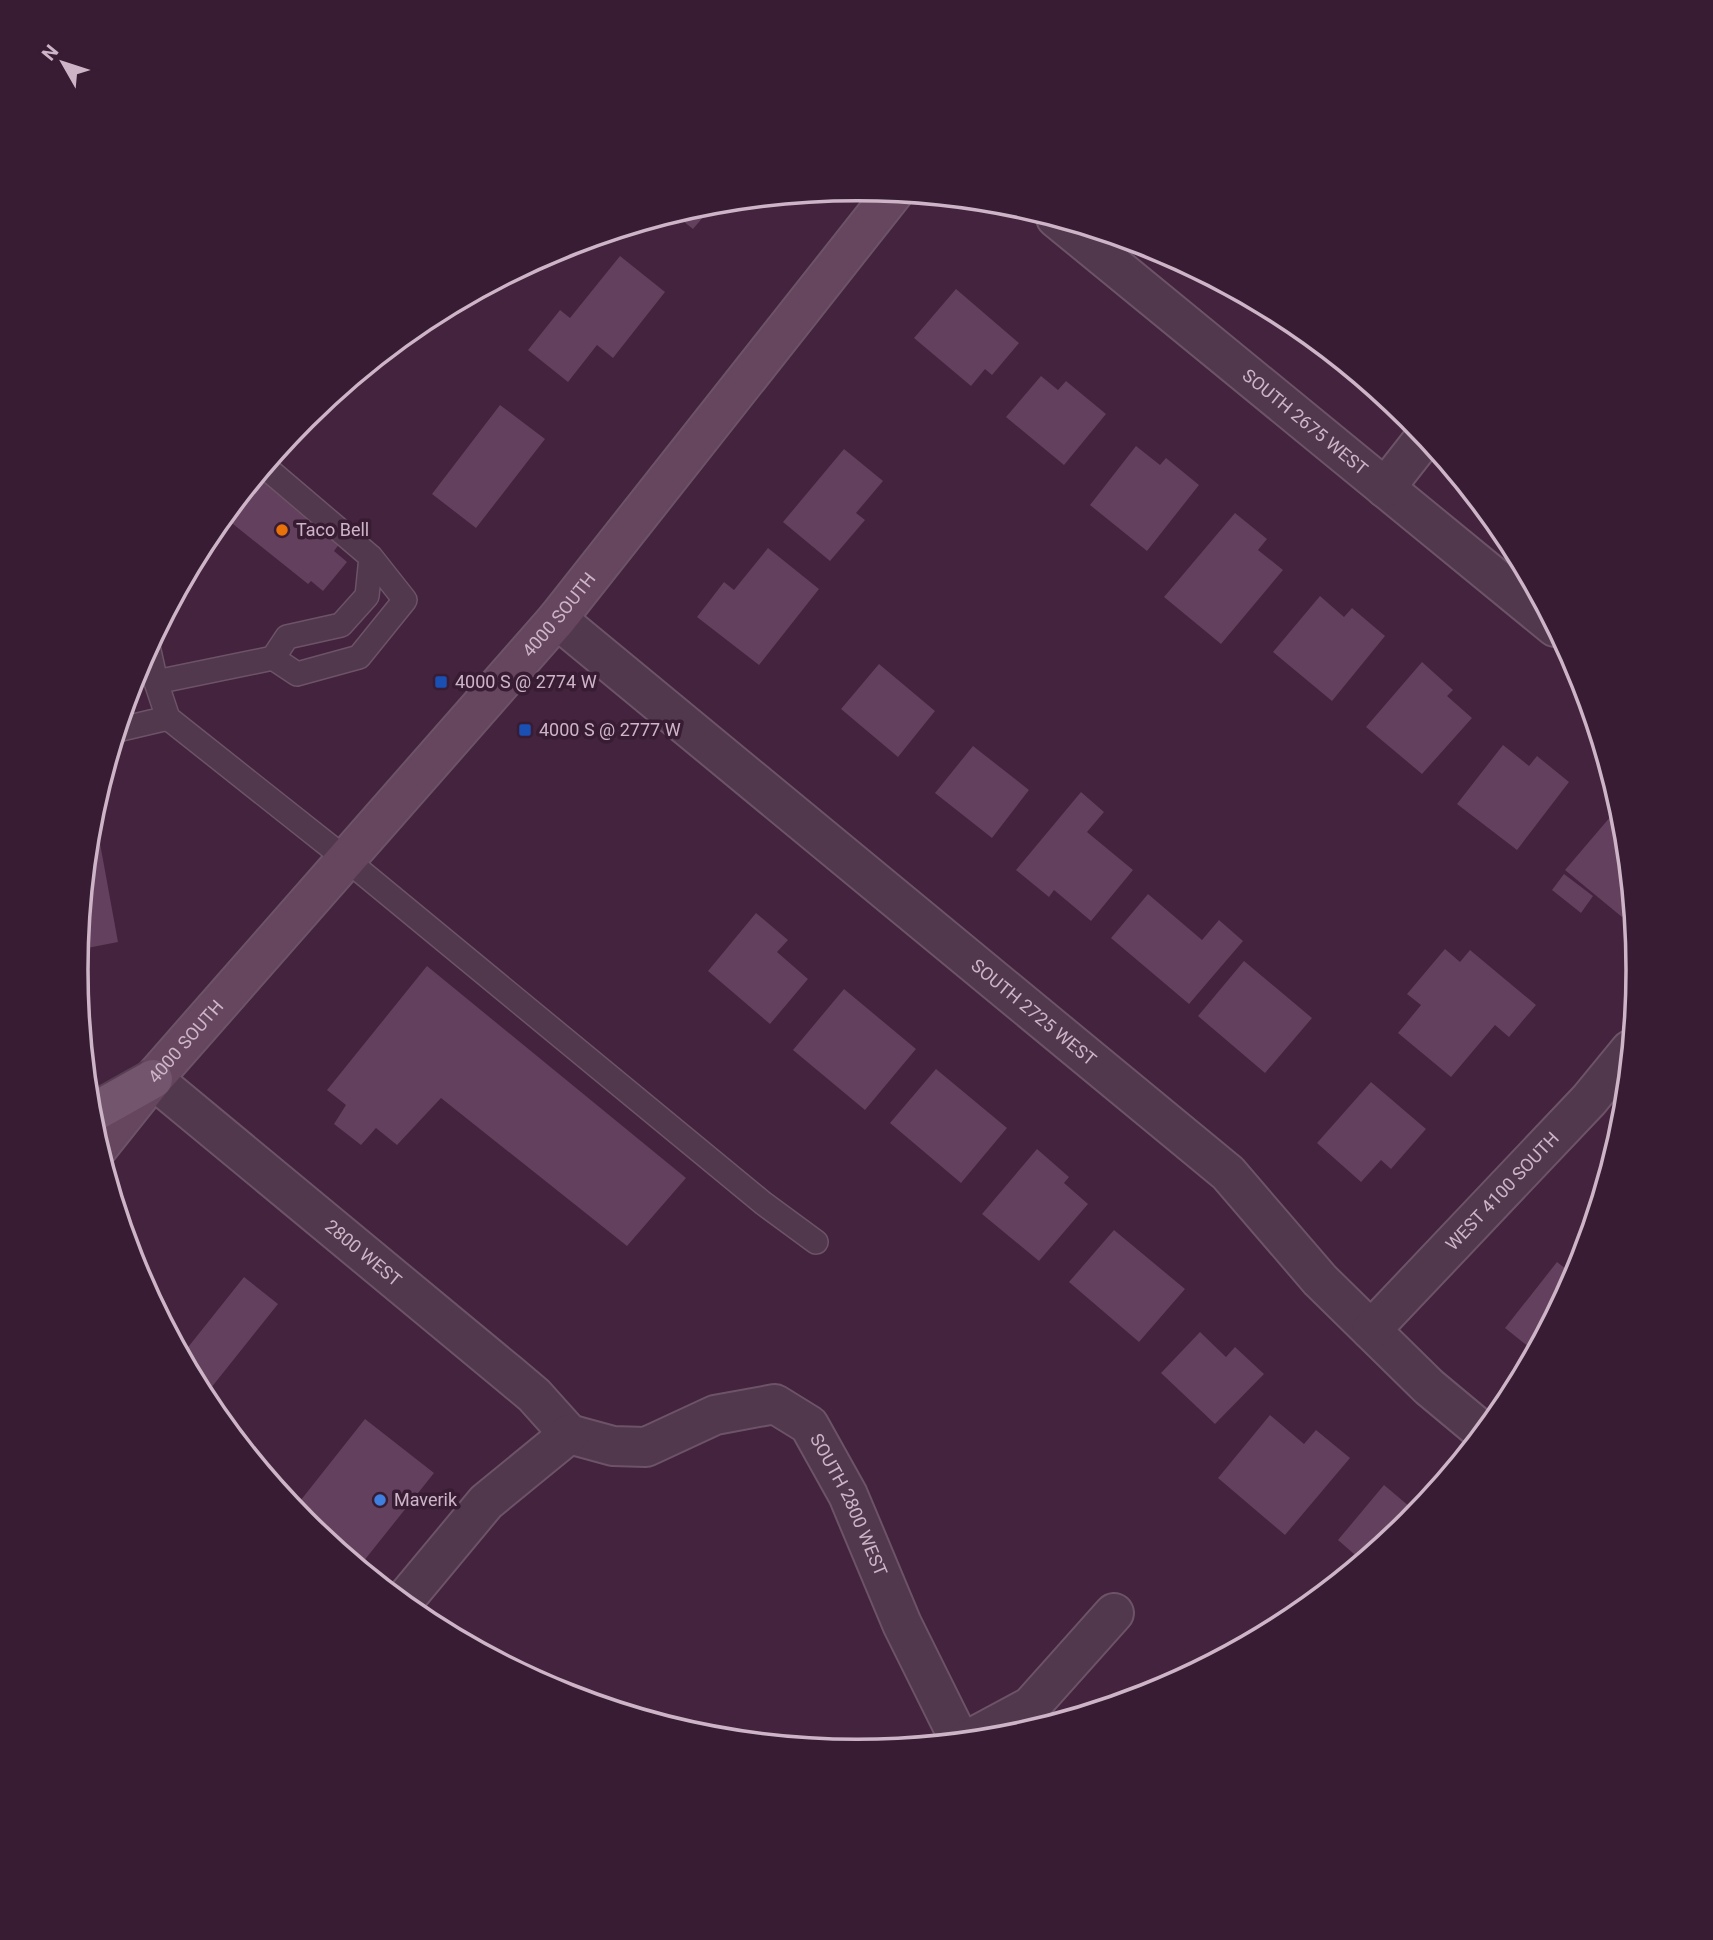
<svg xmlns="http://www.w3.org/2000/svg" width="1713" height="1940" viewBox="0 0 1713 1940" font-family="Roboto,sans-serif">
<rect width="100%" height="100%" fill="#43233d"/>
<path fill="#63405d" d="M 715,203 L 693,229 L 673,213 L 704,204 Z
M 620,256 L 665,292 L 613,358 L 597,345 L 568,382 L 528,350 L 560,310 L 570,318 Z
M 956,289 L 1019,343 L 992,375 L 985,369 L 971,386 L 914,338 Z
M 1041,376 L 1058,390 L 1066,381 L 1106,414 L 1064,465 L 1006,417 Z
M 500,405 L 545,439 L 476,528 L 432,494 Z
M 1136,446 L 1160,465 L 1166,458 L 1199,485 L 1147,551 L 1090,505 Z
M 844,449 L 883,481 L 856,513 L 865,520 L 830,561 L 783,522 Z
M 256,476 L 340,543 L 334,551 L 347,562 L 323,591 L 311,581 L 308,584 L 223,516 Z
M 1235,513 L 1267,539 L 1258,550 L 1283,570 L 1221,644 L 1164,597 Z
M 768,548 L 819,589 L 759,665 L 697,617 L 724,582 L 734,590 Z
M 1320,596 L 1344,617 L 1352,608 L 1385,636 L 1332,701 L 1273,652 Z
M 1422,662 L 1453,690 L 1447,696 L 1472,718 L 1422,774 L 1366,727 Z
M 879,664 L 935,711 L 898,757 L 841,709 Z
M 1503,745 L 1529,766 L 1537,756 L 1569,782 L 1517,850 L 1457,804 Z
M 973,746 L 1029,790 L 992,838 L 935,793 Z
M 1081,792 L 1104,812 L 1087,832 L 1133,870 L 1091,921 L 1054,890 L 1049,897 L 1016,870 Z
M 95,816 L 118,942 L 77,950 L 90,817 Z
M 1611,816 L 1624,826 L 1631,906 L 1622,917 L 1565,870 Z
M 1564,874 L 1593,896 L 1581,913 L 1552,890 Z
M 1148,894 L 1202,940 L 1219,920 L 1243,941 L 1189,1004 L 1111,938 Z
M 756,913 L 788,940 L 777,952 L 808,979 L 770,1024 L 708,971 Z
M 1445,949 L 1460,962 L 1470,950 L 1536,1005 L 1509,1037 L 1495,1025 L 1451,1077 L 1398,1033 L 1421,1005 L 1407,994 Z
M 1244,961 L 1312,1018 L 1265,1073 L 1198,1016 Z
M 427,966 L 686,1178 L 627,1246 L 441,1098 L 397,1145 L 376,1128 L 361,1145 L 334,1124 L 346,1105 L 327,1090 Z
M 844,989 L 916,1049 L 865,1110 L 793,1050 Z
M 936,1069 L 1007,1128 L 961,1183 L 890,1123 Z
M 1371,1082 L 1426,1129 L 1391,1169 L 1381,1160 L 1361,1182 L 1317,1143 Z
M 1037,1149 L 1069,1177 L 1064,1183 L 1088,1204 L 1039,1261 L 982,1214 Z
M 1114,1230 L 1185,1289 L 1139,1342 L 1069,1282 Z
M 1557,1262 L 1575,1276 L 1534,1351 L 1505,1328 Z
M 244,1277 L 278,1304 L 203,1398 L 181,1356 Z
M 1200,1332 L 1226,1357 L 1235,1347 L 1264,1374 L 1215,1424 L 1161,1373 Z
M 1270,1415 L 1304,1444 L 1316,1430 L 1350,1458 L 1285,1535 L 1218,1478 Z
M 365,1419 L 434,1473 L 359,1567 L 304,1522 L 293,1510 Z
M 1384,1485 L 1416,1512 L 1407,1524 L 1362,1561 L 1338,1540 Z"/>
<g fill="none" stroke-linecap="round" stroke-linejoin="round">
<defs>
<path id="lane" d="M 148,646 L 156,682 L 168,718
M 273,658 L 287,637 L 341,625 L 367,596 L 371,557
M 156,682 L 273,658 L 297,674 L 359,657 L 405,600 L 371,557 L 264,466
M 117,730 L 168,718 L 347,860 L 763,1203 L 816,1242"/>
<g id="street">
<path id="s1" d="M 1056,218 L 1555,627"/>
<path d="M 1385,488 L 1425,437"/>
<path id="s2" d="M 557,619 L 1228,1173 L 1320,1280 L 1429,1387 L 1483,1432"/>
<path id="s3" d="M 153,1079 L 509,1374 L 534,1395 L 569,1434"/>
<path id="s4" d="M 1371,1330 L 1589,1100 L 1630,1050"/>
<path id="s5" d="M 569,1434 L 613,1446 L 646,1447 L 715,1415 L 775,1404 L 809,1425 L 848,1495 L 902,1624 L 960,1741"/>
<path d="M 402,1603 L 486,1502 L 569,1434"/>
<path d="M 968,1740 L 1031,1706 L 1114,1613"/>
</g>
<g id="secondary">
<path id="s6" d="M 98,1148 L 153,1079 L 557,619 L 894,192"/>
</g>
<path id="primary" d="M 89,1115 L 153,1079"/>
</defs>
<use href="#lane" stroke="#6d5367" stroke-width="26"/>
<use href="#street" stroke="#6d5367" stroke-width="42"/>
<use href="#secondary" stroke="#6d5367" stroke-width="42"/>
<use href="#primary" stroke="#593f53" stroke-width="42"/>
<use href="#lane" stroke="#52384d" stroke-width="23"/>
<use href="#street" stroke="#52384d" stroke-width="38"/>
<use href="#secondary" stroke="#66455e" stroke-width="38"/>
<use href="#primary" stroke="#73566d" stroke-width="38"/>
</g>
<circle fill="#e8710a" stroke="#381c33" stroke-width="2.5" cx="282" cy="530" r="7"/>
<g fill="#1a4fb4" stroke="#381c33" stroke-width="2.5">
<rect x="434" y="675" width="14" height="14" rx="3.5"/>
<rect x="518" y="723" width="14" height="14" rx="3.5"/>
</g>
<circle fill="#3f7fe0" stroke="#381c33" stroke-width="2.5" cx="380" cy="1500" r="7"/>
<g text-anchor="middle" stroke-width="7" stroke-linejoin="round" paint-order="stroke">
<g font-size="18" fill="#cdb5c7" stroke="#381c33">
<text dy="6" stroke="none"><textPath href="#s1" startOffset="322">SOUTH 2675 WEST</textPath></text>
<text dy="6" stroke="none"><textPath href="#s6" startOffset="705">4000 SOUTH</textPath></text>
<text dy="6" stroke="none"><textPath href="#s2" startOffset="618">SOUTH 2725 WEST</textPath></text>
<text dy="6" stroke="none"><textPath href="#s6" startOffset="138">4000 SOUTH</textPath></text>
<text dy="6" stroke="none"><textPath href="#s4" startOffset="191">WEST 4100 SOUTH</textPath></text>
<text dy="6" stroke="none"><textPath href="#s3" startOffset="273">2800 WEST</textPath></text>
<text dy="6" stroke="none"><textPath href="#s5" startOffset="345">SOUTH 2800 WEST</textPath></text>
</g>
<g font-size="18" fill="#cdb5c7" stroke="#381c33" text-anchor="start">
<text x="296" y="536">Taco Bell</text>
<text x="455" y="688">4000 S @ 2774 W</text>
<text x="539" y="736">4000 S @ 2777 W</text>
<text x="394" y="1506">Maverik</text>
</g>
</g>
<path d="M0 0H1713V1940H0ZM88 970a769 769 0 1 1 1538 0a769 769 0 1 1-1538 0Z" fill="#381c33" fill-rule="evenodd"/>
<path fill="none" stroke="#cdb5c7" stroke-width="3.5" d="M88 970a769 769 0 1 1 1538 0a769 769 0 1 1-1538 0Z"/>
<g transform="translate(63 63) rotate(309)" stroke="#381c33" stroke-width="5" paint-order="stroke">
<path d="M0-5L12 26L0 18L-12 26Z" fill="#cdb5c7"/>
<text y="-10" font-size="19" font-weight="bold" text-anchor="middle" fill="#cdb5c7">N</text>
</g>
</svg>
